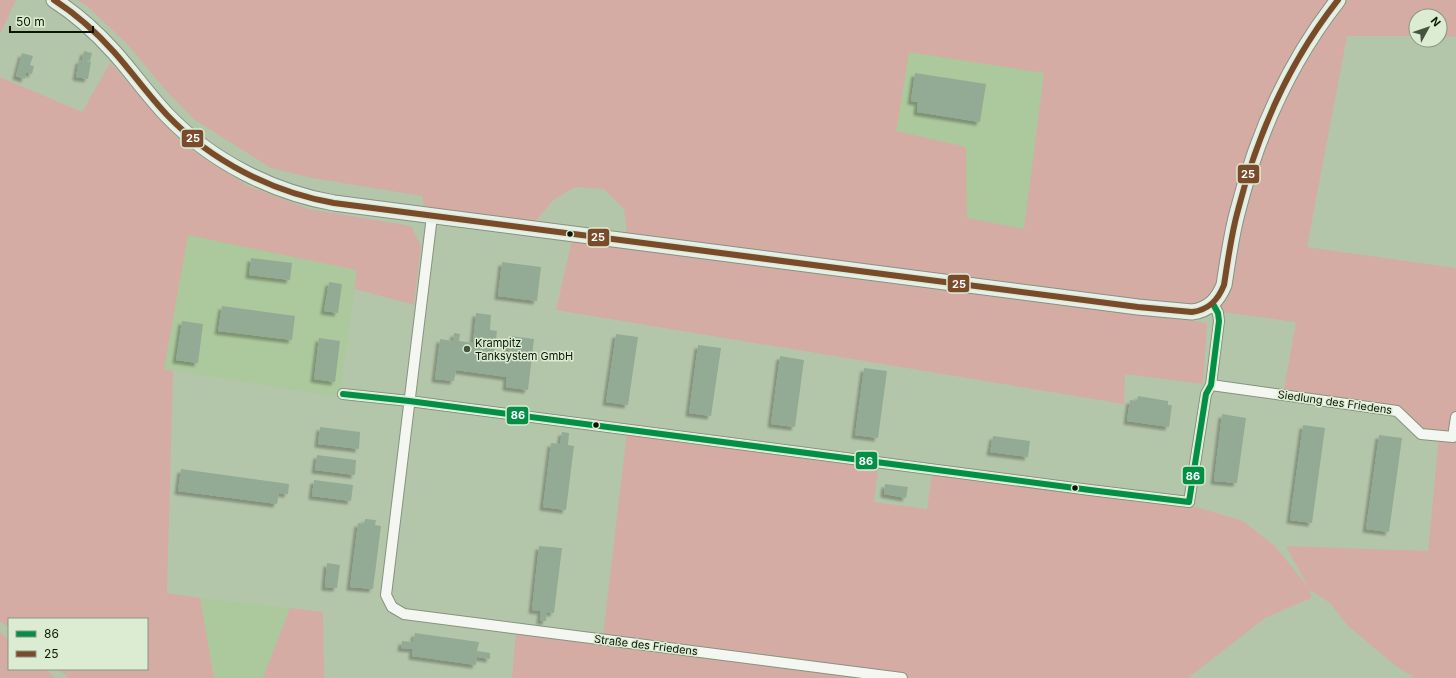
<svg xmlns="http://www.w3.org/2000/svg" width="1456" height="678" viewBox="0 0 1456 678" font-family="Inter,sans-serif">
<defs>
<filter id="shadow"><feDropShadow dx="-3.5" dy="3.5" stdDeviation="1" flood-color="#0004"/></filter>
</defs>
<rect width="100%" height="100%" fill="#b4c6aa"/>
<path fill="#acc89d" d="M 909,52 L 1044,73 L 1024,229 L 967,218 L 896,132 Z
M 188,234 L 356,270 L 355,289 L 339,397 L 164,369 Z
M 200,598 L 290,608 L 263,678 L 214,678 Z"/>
<path fill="#d4aca3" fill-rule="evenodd" d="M 0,0 L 16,0 L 0,34 Z
M 77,0 L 1456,0 L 1456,37 L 1440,36 L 1440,16 L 1416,16 L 1416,36 L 1347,36 L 1307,247 L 1456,268 L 1456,678 L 1415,678 L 1397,667 L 1347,625 L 1330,603 L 1310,590 L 1311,598 L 1265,618 L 1188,678 L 512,678 L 516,633 L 602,644 L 627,432 L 878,467 L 874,502 L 927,509 L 932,474 L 1189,505 L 1243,521 L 1275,546 L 1308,587 L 1286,546 L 1428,551 L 1439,436 L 1421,434 L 1397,411 L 1283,395 L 1296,322 L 1013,284 L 627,234 L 624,209 L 604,189 L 575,187 L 553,200 L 534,223 L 424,207 L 422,196 L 312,178 L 271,168 L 195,120 L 169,94 L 128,45 L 87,6 ZM 909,52 L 1044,73 L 1024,229 L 967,218 L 966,147 L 896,131 Z
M 110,63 L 184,145 L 213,164 L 248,186 L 309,209 L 411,226 L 421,246 L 414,305 L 355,289 L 356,270 L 188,235 L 164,369 L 173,371 L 167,593 L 200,598 L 214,678 L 69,678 L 58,669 L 147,669 L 147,619 L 9,619 L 9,629 L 0,621 L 0,77 L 82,112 Z
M 572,240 L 1129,311 L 1207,323 L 1203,384 L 1125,374 L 1124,404 L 556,310 Z
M 290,608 L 323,612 L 324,678 L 263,678 Z
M 0,632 L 9,640 L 9,669 L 45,669 L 56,678 L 0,678 Z"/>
<path fill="#93aa94" filter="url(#shadow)" d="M 84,51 L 92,53 L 90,61 L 82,60 Z
M 22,53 L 33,56 L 30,65 L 34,66 L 32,74 L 26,72 L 25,79 L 16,76 Z
M 79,60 L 91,62 L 88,79 L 76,77 Z
M 915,73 L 986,84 L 980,122 L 917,112 L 918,102 L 911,101 Z
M 251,258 L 292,263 L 290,280 L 249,275 Z
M 502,262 L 541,267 L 537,301 L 498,296 Z
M 329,282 L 342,284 L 338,313 L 324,311 Z
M 222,306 L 295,316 L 292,340 L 218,331 Z
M 476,313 L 491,315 L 490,330 L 497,331 L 494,355 L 508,356 L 510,336 L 534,339 L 528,390 L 506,387 L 507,377 L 456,370 L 454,381 L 435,379 L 440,339 L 453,341 L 454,333 L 460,334 L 459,341 L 473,343 Z
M 182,321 L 203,324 L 198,363 L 176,360 Z
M 616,334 L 638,337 L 628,405 L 606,402 Z
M 319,338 L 340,341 L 335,382 L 314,379 Z
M 698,345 L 721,348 L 711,416 L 689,413 Z
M 780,356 L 804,360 L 795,427 L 771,424 Z
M 864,368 L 887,371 L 878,438 L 855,435 Z
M 1138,396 L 1168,401 L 1168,405 L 1172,405 L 1169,427 L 1127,421 L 1130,400 L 1137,401 Z
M 1222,414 L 1246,418 L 1237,483 L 1214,481 Z
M 1303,425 L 1325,428 L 1312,523 L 1290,520 Z
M 320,427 L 360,432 L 359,449 L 318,444 Z
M 562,432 L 569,433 L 568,445 L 574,446 L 566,510 L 543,507 L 551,443 L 560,444 Z
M 1379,435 L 1402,438 L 1389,532 L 1366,529 Z
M 993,436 L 1030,441 L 1028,457 L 990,452 Z
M 317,455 L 356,460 L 355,475 L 315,470 Z
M 181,469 L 289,484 L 288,494 L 279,493 L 277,504 L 178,491 Z
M 314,480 L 353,485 L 351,501 L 312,496 Z
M 885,484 L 908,487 L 906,498 L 884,494 Z
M 365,519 L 376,520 L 375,525 L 381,526 L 373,589 L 350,587 L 358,523 L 364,524 Z
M 539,546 L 562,548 L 554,613 L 547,612 L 546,621 L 540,621 L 541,611 L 532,610 Z
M 327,563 L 340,565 L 337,588 L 325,587 Z
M 415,633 L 479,642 L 477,651 L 490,653 L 490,659 L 477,657 L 476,665 L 412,656 L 413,649 L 401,648 L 402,641 L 413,642 Z"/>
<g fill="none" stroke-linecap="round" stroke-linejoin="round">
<defs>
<path id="street" d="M 432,216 L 386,595 L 392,607 L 404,614 L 902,678
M 1211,385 L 1397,411 L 1421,434 L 1453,437 L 1456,417
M 343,394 L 409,401 L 1090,490 L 1189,502 L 1206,394 L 1211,385 L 1219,321 L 1218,313 L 1213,304"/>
<path id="secondary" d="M 54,0 C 76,14 96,32 114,52 C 132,72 148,95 167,115 C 211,161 272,192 334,203 L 1138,307 L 1192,312 C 1209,310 1218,300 1224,285 C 1228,260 1231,235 1238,210 C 1257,135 1290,61 1338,0"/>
</defs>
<use href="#street" stroke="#86937f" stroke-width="12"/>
<use href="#secondary" stroke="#86937f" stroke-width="17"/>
<use href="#street" stroke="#f4f6f2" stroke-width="10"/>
<use href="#secondary" stroke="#e7efeb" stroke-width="15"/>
<defs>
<path id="bus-1" d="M 343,394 L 409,401 L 1090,490 L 1189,502 L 1206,394 L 1211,385 L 1219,321 L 1218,313 L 1213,304"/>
<path id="bus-2" d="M 54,0 C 76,14 96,32 114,52 C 132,72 148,95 167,115 C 211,161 272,192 334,203 L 1138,307 L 1192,312 C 1209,310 1218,300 1224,285 C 1228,260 1231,235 1238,210 C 1257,135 1290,61 1338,0"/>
</defs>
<use href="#bus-1" stroke="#dcecd3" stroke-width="9"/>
<use href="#bus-2" stroke="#dcecd3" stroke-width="9"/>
<use href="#bus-1" stroke="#029046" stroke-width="6"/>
<use href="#bus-2" stroke="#7a4b2a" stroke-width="6"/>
</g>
<g fill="#0b1605" stroke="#dcecd3" stroke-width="1.5">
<circle cx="570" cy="234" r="3.5"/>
<circle cx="596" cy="425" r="3.5"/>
<circle cx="1075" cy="488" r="3.5"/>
</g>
<circle fill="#46543f" stroke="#dcecd3" stroke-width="1.5" cx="467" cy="349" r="4"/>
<g text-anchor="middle" stroke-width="3" stroke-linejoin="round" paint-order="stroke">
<g font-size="11" fill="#0b1605" stroke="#dcecd3" text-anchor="start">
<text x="475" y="347">Krampitz<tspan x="475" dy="13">Tanksystem GmbH</tspan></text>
</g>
<g font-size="11" fill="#0b1605" stroke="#dcecd3">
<text transform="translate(1335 402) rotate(8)" y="4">Siedlung des Friedens</text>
<text transform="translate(646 645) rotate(7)" y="4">Straße des Friedens</text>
</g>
</g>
<g stroke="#dcecd3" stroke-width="1.5">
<rect x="181" y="129" width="23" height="19" rx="4" fill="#7a4b2a"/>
<rect x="1237" y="164" width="23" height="20" rx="4" fill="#7a4b2a"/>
<rect x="587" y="228" width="23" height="19" rx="4" fill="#7a4b2a"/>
<rect x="947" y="274" width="23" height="19" rx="4" fill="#7a4b2a"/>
<rect x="506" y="406" width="23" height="19" rx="4" fill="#029046"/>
<rect x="855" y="451" width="23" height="19" rx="4" fill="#029046"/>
<rect x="1182" y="466" width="23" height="19" rx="4" fill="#029046"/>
</g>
<g font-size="11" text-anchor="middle" font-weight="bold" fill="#fff">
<text x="193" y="142">25</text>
<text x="1248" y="178">25</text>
<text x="598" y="241">25</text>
<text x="959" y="288">25</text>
<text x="518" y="419">86</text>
<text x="866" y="465">86</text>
<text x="1193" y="480">86</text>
</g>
<rect x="8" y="618" width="140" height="52" fill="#dcecd3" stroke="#889681"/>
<rect x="16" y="631" width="20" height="6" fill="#029046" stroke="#889681"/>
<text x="44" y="638" font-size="12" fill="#0b1605">86</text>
<rect x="16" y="651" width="20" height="6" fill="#7a4b2a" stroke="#889681"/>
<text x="44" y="658" font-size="12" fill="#0b1605">25</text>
<g transform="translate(1428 28) rotate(50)"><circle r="19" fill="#dcecd3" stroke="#889681"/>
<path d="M0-3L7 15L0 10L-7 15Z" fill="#46543f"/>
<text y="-6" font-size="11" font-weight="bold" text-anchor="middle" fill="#0b1605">N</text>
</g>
<path d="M10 26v6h83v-6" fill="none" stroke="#0b1605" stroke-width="2"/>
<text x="16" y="26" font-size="12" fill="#0b1605" stroke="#dcecd3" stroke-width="3" paint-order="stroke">50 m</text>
</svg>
